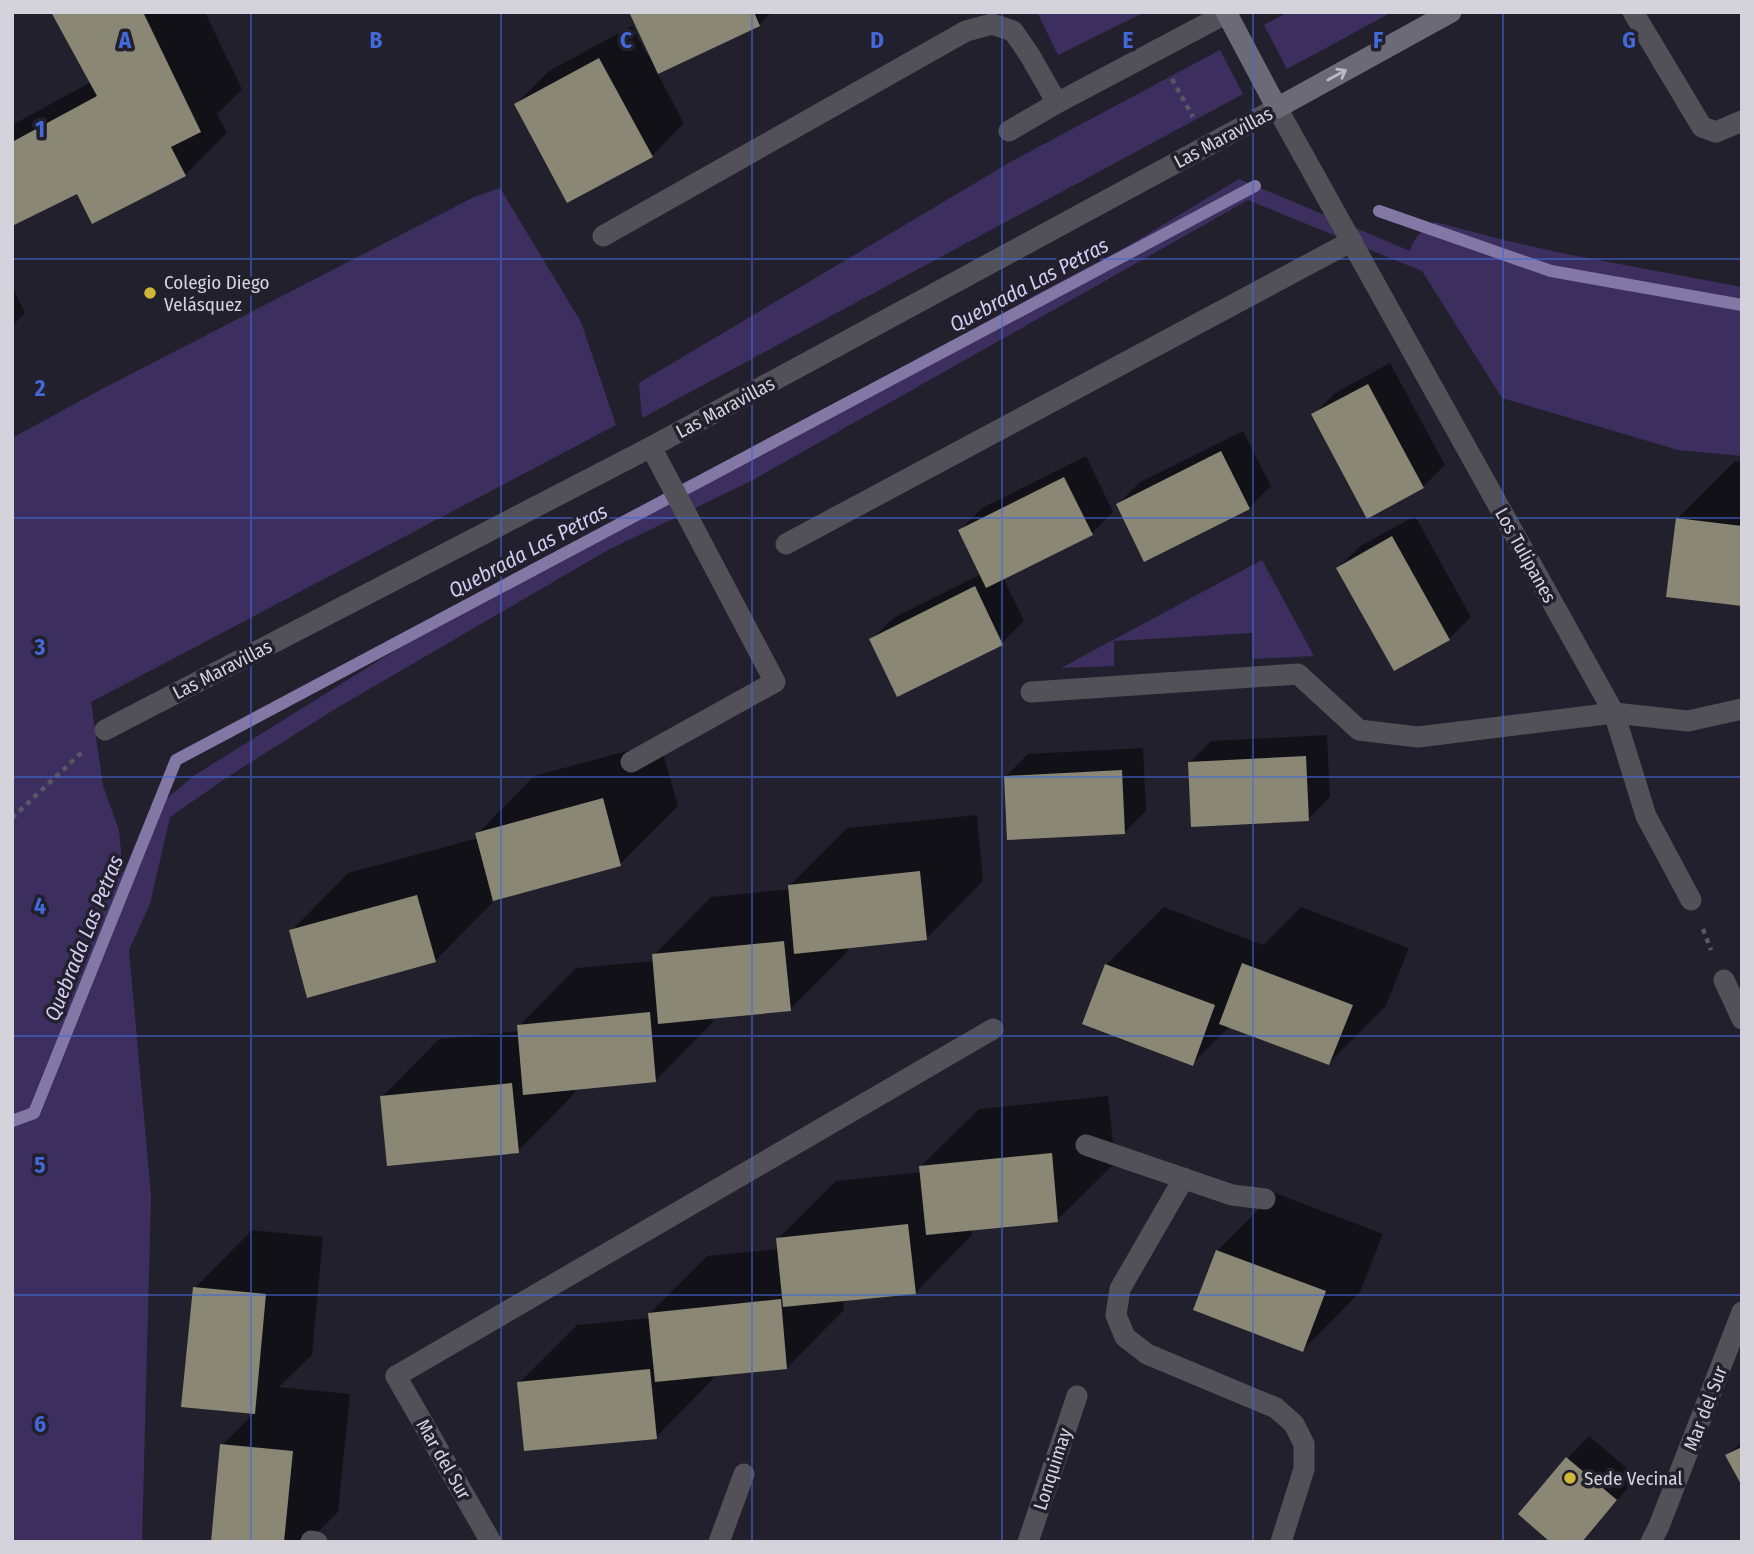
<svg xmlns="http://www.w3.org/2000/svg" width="1754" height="1554" viewBox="0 0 1754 1554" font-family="'Fira Sans Condensed',sans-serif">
<rect width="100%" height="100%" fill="#23202e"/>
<path fill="#3c2f5f" d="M 1037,12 L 1145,12 L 1058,55 Z
M 1288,12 L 1392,12 L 1287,69 L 1264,25 Z
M 1220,50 L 1243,94 L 642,418 L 639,383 L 1014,160 Z
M 1239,179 L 1410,251 C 1415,235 1422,232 1435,222 L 1508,241 L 1566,254 L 1742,287 L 1742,456 L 1678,450 L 1502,398 L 1422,271 L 1248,200 L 751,481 L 608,550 L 335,709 L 229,776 L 170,817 L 150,904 L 129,950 L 151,1195 L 142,1542 L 12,1542 L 12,438 L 102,389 L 474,197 L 500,188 L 581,322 L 616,425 L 91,702 L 103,786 L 119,830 L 123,873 L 148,814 L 195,775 L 540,560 L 687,482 L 909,372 L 1037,294 L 1126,247 Z
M 1262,560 L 1314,656 L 1253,659 L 1252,633 L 1114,641 L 1114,666 L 1061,668 Z"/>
<path fill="#0007" d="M 53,12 L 205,12 L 242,89 L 217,114 L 227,133 L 185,175 L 77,191 L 12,224 L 12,125 L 91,82 Z
M 631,12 L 772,12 L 759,25 L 657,73 L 684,123 L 652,156 L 516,104 L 549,71 L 632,26 L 648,56 L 650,54 Z
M 12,286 L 25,313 L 12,326 Z
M 1390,363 L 1445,465 L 1423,487 L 1313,415 L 1335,393 Z
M 1243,431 L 1271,486 L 1249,508 L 1118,504 L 1140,482 Z
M 1086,456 L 1113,512 L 1091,534 L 1003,577 L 1024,621 L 1002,643 L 898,695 L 871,640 L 893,618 L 981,574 L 960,530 L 982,508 Z
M 1735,461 L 1742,462 L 1742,605 L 1677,519 Z
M 1415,516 L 1471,617 L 1449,639 L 1338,568 L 1360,546 Z
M 1327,735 L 1330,797 L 1308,819 L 1189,763 L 1211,741 Z
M 660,742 L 678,806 L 620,864 L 491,899 L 492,903 L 435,961 L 291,931 L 348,873 L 478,838 L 477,834 L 534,776 Z
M 1143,748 L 1146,811 L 1124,833 L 1006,776 L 1028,754 Z
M 977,815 L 983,881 L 926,939 L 847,947 L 848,951 L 790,1009 L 713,1017 L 713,1022 L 656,1080 L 575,1088 L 575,1093 L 518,1151 L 382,1097 L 439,1039 L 519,1031 L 519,1026 L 576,968 L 654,961 L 654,955 L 711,897 L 790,889 L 790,885 L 847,828 Z
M 1164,907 L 1263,945 L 1301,907 L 1409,948 L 1386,1006 L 1329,1063 L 1230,1026 L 1192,1064 L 1106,965 Z
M 1108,1096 L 1115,1163 L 1057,1220 L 972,1229 L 972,1235 L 915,1293 L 843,1300 L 844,1310 L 787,1368 L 713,1375 L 713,1379 L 656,1437 L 519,1383 L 577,1325 L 650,1318 L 650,1313 L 707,1256 L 779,1249 L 778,1239 L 836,1181 L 922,1172 L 921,1166 L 979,1109 Z
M 1275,1193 L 1383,1234 L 1360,1292 L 1303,1350 L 1217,1251 Z
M 252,1230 L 323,1237 L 312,1355 L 279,1387 L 350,1394 L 338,1512 L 308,1542 L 213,1542 L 222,1445 L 255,1412 L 195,1288 Z
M 1589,1436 L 1637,1477 L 1582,1542 L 1520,1514 L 1568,1458 Z
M 1742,1441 L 1742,1483 L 1728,1456 Z"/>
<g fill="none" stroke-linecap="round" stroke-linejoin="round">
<path stroke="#8378a5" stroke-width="12" d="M 1379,211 L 1551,271 L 1742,305
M 12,1121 L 34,1113 L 176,760 L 1255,186"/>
</g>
<path fill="#8a8775" d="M 51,12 L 143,12 L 201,132 L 171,147 L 186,176 L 92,224 L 77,194 L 12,226 L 12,142 L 97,96 Z
M 629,12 L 754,12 L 760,26 L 658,74 Z
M 599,58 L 653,157 L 567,203 L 514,104 Z
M 1368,384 L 1424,488 L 1367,519 L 1311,414 Z
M 1221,451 L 1250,509 L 1144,562 L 1116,504 Z
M 1064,477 L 1093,535 L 986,588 L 958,530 Z
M 1676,518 L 1742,526 L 1742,606 L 1666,597 Z
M 1392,536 L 1450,640 L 1394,671 L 1336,568 Z
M 975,586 L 1003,645 L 897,697 L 869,639 Z
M 1306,756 L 1309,821 L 1191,827 L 1188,762 Z
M 1122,770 L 1125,834 L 1007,840 L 1004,776 Z
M 603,798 L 621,866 L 493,901 L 475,833 Z
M 920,871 L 927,940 L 794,954 L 788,885 Z
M 417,895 L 436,962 L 307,998 L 289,930 Z
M 784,941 L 791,1011 L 658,1024 L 652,954 Z
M 1242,963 L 1353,1005 L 1329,1065 L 1219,1024 Z
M 1105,964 L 1215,1005 L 1193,1066 L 1082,1024 Z
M 650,1012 L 656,1082 L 523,1095 L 517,1025 Z
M 512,1083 L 519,1153 L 387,1166 L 380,1096 Z
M 1052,1153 L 1058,1222 L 926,1235 L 919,1166 Z
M 908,1224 L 916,1294 L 783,1307 L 776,1238 Z
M 1216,1250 L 1326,1291 L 1303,1352 L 1193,1310 Z
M 193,1287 L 266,1294 L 255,1414 L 181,1407 Z
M 781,1299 L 787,1369 L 655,1382 L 648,1313 Z
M 650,1369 L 657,1439 L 524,1451 L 517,1382 Z
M 220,1444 L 293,1451 L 284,1542 L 211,1542 Z
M 1742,1447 L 1742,1486 L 1725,1455 Z
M 1566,1457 L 1617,1500 L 1582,1542 L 1550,1542 L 1518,1514 Z"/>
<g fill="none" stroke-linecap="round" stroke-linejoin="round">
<path stroke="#5a5764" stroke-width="4.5" stroke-dasharray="5 5" stroke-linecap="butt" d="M 1172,79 L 1193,117
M 12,818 L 83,751
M 1703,929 L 1711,950"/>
<path stroke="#525158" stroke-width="21" d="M 1633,12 L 1702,127 L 1716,132 L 1742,121
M 603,236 L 966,31 L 992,24 L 1013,31 L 1029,54 L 1057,103
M 786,544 L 1352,241
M 1031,692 L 1298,674 L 1359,730 L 1418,737 L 1614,713 L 1688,721 L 1742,709
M 631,762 L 775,682 L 651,447
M 1086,1145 L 1232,1195 L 1265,1199
M 1184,1178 L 1120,1289 L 1116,1315 L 1125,1337 L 1147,1354 L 1276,1408 L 1294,1424 L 1304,1444 L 1304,1469 L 1281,1542
M 396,1376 L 993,1029
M 311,1541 L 317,1542"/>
<path stroke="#525158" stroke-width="21" d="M 1009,131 L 1057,103 L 1227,13
M 105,730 L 651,447 L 1277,108 L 1614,713 L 1646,816 L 1691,900
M 1724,980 L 1742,1019
M 396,1376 L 491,1542
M 719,1542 L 744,1474
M 1028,1542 L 1077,1396
M 1651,1542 L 1659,1526 L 1742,1312"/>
<path stroke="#6c6a76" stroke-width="21" d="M 1226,12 L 1277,108 L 1451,12"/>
</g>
<defs><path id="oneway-shaft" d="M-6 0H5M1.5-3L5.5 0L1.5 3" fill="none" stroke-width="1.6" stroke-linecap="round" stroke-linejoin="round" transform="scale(1.75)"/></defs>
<use stroke="#bab9c2" href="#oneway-shaft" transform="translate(1337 75) rotate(-29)"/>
<path fill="none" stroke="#4269d9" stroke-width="2" stroke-opacity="0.55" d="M 251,12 L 251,1542M 501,12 L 501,1542M 752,12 L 752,1542M 1002,12 L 1002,1542M 1253,12 L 1253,1542M 1503,12 L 1503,1542M 12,259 L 1742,259M 12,518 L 1742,518M 12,777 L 1742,777M 12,1036 L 1742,1036M 12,1295 L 1742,1295"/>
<g fill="#d0b837" stroke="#23202e" stroke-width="2.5">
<circle cx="150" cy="293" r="7"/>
<circle cx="1570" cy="1478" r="7"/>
</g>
<g text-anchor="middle" stroke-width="7" stroke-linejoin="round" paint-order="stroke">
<g font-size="19" fill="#d4d3dc" stroke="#23202e">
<text transform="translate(1223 137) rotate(-28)" y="7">Las Maravillas</text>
<text transform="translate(725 407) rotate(-28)" y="7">Las Maravillas</text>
<text transform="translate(1526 555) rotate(61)" y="7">Los Tulipanes</text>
<text transform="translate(222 669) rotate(-27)" y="7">Las Maravillas</text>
<text transform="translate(1705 1408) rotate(-69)" y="7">Mar del Sur</text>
<text transform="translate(444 1459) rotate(60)" y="7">Mar del Sur</text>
<text transform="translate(1052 1469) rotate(-72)" y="7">Lonquimay</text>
</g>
<g font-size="19" fill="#d4d3dc" stroke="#23202e" text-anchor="start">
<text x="164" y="289">Colegio Diego<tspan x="164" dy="22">Velásquez</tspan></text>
<text x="1584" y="1485">Sede Vecinal</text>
</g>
<g font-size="21" font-style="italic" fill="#d3ccf1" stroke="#23202e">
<text transform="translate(1029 285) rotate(-28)" y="7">Quebrada Las Petras</text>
<text transform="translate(528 551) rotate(-28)" y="7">Quebrada Las Petras</text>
<text transform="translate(84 938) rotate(-68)" y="7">Quebrada Las Petras</text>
</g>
</g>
<g font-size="23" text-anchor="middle" font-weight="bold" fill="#4269d9" stroke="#23202e" stroke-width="7" stroke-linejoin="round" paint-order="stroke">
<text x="125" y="48">A</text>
<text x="376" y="48">B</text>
<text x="626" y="48">C</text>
<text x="877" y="48">D</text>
<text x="1128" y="48">E</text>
<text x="1378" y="48">F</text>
<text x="1629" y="48">G</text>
<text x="40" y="137">1</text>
<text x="40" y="396">2</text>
<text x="40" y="655">3</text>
<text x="40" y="914">4</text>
<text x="40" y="1173">5</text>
<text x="40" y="1432">6</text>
</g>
<rect width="1754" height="1554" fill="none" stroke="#d4d3dc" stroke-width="28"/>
</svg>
